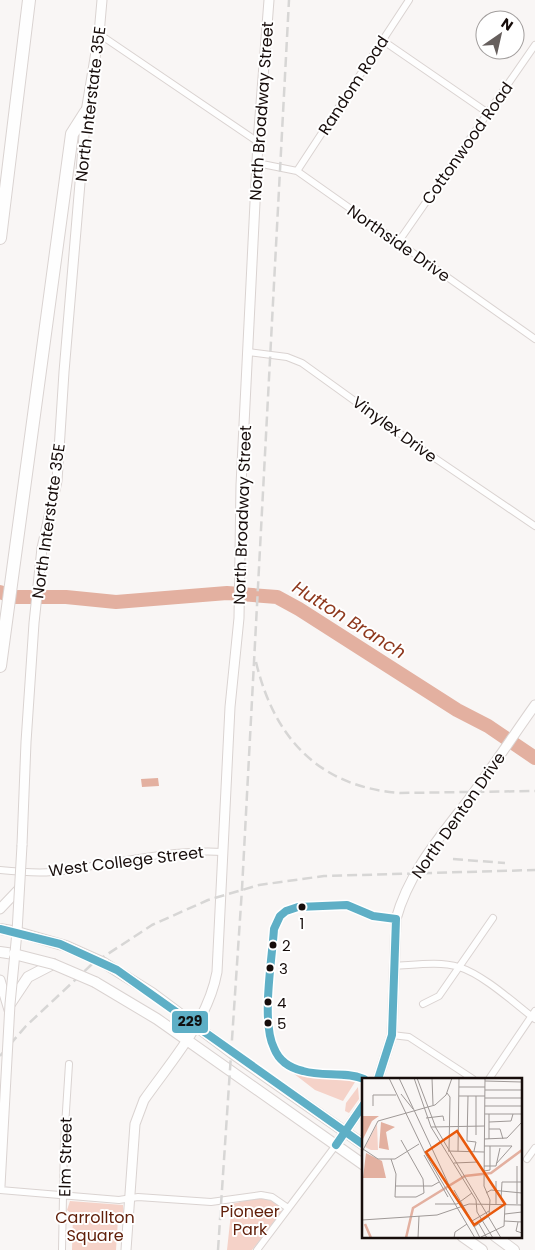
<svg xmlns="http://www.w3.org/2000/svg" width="535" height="1250" viewBox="0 0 535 1250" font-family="Poppins,sans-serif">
<rect width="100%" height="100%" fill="#f9f6f5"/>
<path fill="#f5d2c8" d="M 293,1073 L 349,1079 L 355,1082 L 343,1101 L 315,1090 Z
M 358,1087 L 359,1099 L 349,1113 L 345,1111 L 346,1103 Z
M 252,1199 L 266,1199 L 280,1204 L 281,1212 L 252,1250 L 227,1250 L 232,1204 Z
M 70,1201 L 123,1205 L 124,1216 L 118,1219 L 116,1250 L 72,1250 L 73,1215 L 67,1210 Z"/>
<path fill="#e3b0a0" d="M 158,778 L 159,786 L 142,787 L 141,779 Z"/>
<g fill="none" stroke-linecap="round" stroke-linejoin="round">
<path stroke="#e3b0a0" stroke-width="14" d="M 0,592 L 14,597 L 66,597 L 116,602 L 227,593 L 277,597 L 299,609 L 457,710 L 488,726 L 535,758"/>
<defs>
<path id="street" d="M 99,34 L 258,142
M 382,40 L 488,113
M 257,163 L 297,171 L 535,339
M 297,171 L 409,0
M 399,241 L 535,45
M 248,352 L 287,357 L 302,363 L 420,448 L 535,526
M 0,870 C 19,872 43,874 62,871 C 116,863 168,849 223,852
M 394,966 C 415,965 439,961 459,967 C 484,975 514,1003 535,1019
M 423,1004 L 439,996 L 493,918
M 392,1035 L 409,1037 L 473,1079
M 489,1079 L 535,1011
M 527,1159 L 535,1148
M 0,1190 L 119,1200 L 138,1197 L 211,1202 L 261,1195 L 272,1197 L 288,1208
M 62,1250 L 64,1142 L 69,1064
M 257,1250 L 336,1145"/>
<path id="secondary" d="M 22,845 L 26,742 L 34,623 L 42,548 L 57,481 L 64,372 L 86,112 L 99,34 L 102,0
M 0,909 L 19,889
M 0,980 L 9,1010
M 378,1079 L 392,1035 L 396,919 C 409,872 440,837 469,799 C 492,768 513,736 535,705
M 336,1145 L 364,1104
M 126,1250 L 135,1124 L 144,1100 C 172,1060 208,1021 217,972 L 230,707 L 239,618 L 241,485 L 258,142 L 269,0"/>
<path id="primary" d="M 0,929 L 17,932
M 0,952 L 14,954
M 104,963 L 152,993 L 232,1053 L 364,1145
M 95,982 L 157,1019 L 364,1165
M 10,1004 L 28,977 L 53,964
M 462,1236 L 482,1250
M 495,1236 L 514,1250"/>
<path id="highway" d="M 0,238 L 29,0
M 0,666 L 72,134 L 86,112"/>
</defs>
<use href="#street" stroke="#dad3d1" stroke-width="8"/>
<use href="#secondary" stroke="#dad3d1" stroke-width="11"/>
<use href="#primary" stroke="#dad3d1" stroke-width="12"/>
<use href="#highway" stroke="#dad3d1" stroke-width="14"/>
<use href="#street" stroke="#fefefe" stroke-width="6"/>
<use href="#secondary" stroke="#fefefe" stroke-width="9"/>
<use href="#primary" stroke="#fefefe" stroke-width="10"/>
<use href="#highway" stroke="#fefefe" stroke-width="12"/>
<path stroke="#d7d6d5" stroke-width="2.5" stroke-dasharray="10 5" stroke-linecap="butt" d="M 256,662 C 274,738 319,787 400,793 L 535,791
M 453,859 L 505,863
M 0,1056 L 26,1026 L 91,965 L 152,925 L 208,900 L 259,885 L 324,876 L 535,870
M 218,1250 L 242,889 L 289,0"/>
<defs>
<path id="secondary-bridge" d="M 0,1186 L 10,1004 L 17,932 L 22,845"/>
<path id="primary-bridge" d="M 17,932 L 66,946 L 104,963
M 14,954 L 53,964 L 95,982"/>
</defs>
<use href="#secondary-bridge" stroke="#dad3d1" stroke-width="11" stroke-linecap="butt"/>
<use href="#primary-bridge" stroke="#dad3d1" stroke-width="12" stroke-linecap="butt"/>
<use href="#secondary-bridge" stroke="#fefefe" stroke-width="9"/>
<use href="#primary-bridge" stroke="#fefefe" stroke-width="10"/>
<defs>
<path id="bus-1" d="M 0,929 L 60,944 L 117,970 L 364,1145
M 364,1079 C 344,1071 323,1077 303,1071 C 290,1068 279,1061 274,1048 C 261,1022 272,960 274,929 L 280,916 L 286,911 L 298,907 L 347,905 L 373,916 L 396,919
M 378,1079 L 392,1035 L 396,919
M 336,1145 L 364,1104"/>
</defs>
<use href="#bus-1" stroke="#fff" stroke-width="11"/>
<use href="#bus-1" stroke="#5eafc6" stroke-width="8"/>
</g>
<g fill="#170d0b" stroke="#fff" stroke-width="2">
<circle cx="302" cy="907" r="4.5"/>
<circle cx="273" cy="945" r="4.5"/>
<circle cx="270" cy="968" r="4.5"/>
<circle cx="268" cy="1002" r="4.5"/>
<circle cx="268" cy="1023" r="4.5"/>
</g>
<g text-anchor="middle" stroke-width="4" stroke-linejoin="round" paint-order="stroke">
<g font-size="15" fill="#170d0b" stroke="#fff" text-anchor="start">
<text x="302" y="929" text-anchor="middle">1</text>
<text x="282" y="951">2</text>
<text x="279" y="974">3</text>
<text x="277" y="1008">4</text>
<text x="277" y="1029">5</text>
</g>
<g font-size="16" fill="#170d0b" stroke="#fff">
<text transform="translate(353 85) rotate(-57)" y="6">Random Road</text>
<text transform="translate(90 104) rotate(-83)" y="6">North Interstate 35E</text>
<text transform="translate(261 111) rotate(-86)" y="6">North Broadway Street</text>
<text transform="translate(467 143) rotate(-55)" y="6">Cottonwood Road</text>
<text transform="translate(399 243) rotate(35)" y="6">Northside Drive</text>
<text transform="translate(395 429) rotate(36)" y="6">Vinylex Drive</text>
<text transform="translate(242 515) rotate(-88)" y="6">North Broadway Street</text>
<text transform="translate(48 521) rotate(-82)" y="6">North Interstate 35E</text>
<text transform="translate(458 815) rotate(-55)" y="6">North Denton Drive</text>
<text transform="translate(126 861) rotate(-7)" y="6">West College Street</text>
<text transform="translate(65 1157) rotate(-89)" y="6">Elm Street</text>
</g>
<g font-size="16" fill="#61200b" stroke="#fff">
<text x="250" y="1217">Pioneer<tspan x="250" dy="18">Park</tspan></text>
<text x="95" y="1223">Carrollton<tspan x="95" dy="18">Square</tspan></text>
</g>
<g font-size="18" font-style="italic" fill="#8e381d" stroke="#fff">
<text transform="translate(349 620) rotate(32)" y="6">Hutton Branch</text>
</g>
</g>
<g transform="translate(362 1078)">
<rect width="160" height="160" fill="#f9f6f5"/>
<path d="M 15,46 L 16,72 L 9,72 L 3,69 Z" fill="#f5d2c8"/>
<path d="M 1,38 L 17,38 L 10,43 L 0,63 ZM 19,44 L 33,49 L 24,54 L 27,72 L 17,70 ZM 4,75 L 20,83 L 24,100 L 1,100 Z" fill="#e3b0a0"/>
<path fill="none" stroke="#e3b0a0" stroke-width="2.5" d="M 3,146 L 9,160M 44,160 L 51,130 L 103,98 L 129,95 L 160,72"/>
<path fill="none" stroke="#9f9997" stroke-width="1" d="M 27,0 L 63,75 L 113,160M 37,0 L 73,77M 52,0 L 69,49 L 114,122 L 115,134 L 131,160M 55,0 L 74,50 L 139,160M 70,0 L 71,27M 123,3 L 160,4M 97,9 L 123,9M 123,12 L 160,12M 85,15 L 88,19 L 87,73M 39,16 L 51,31M 97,18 L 123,18M 106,18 L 105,63 L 114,64 L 112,73M 123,20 L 160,20M 11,28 L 11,17 L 34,17M 123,28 L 160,28M 123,36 L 160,36M 64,40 L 81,38 L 82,43M 127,44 L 149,43 L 151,36M 69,49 L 123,48M 127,51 L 138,51 L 141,61M 114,57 L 114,18M 122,61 L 145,60 L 160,44M 127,61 L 127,36M 122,68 L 150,68 L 134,86M 1,71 L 16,81 L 33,81 L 57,66M 86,73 L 122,74M 96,73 L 97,0M 0,74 L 16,43 L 73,27 L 84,17 L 90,0M 62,77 L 86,119M 73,77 L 92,118M 29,81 L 34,96 L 33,119 L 54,119 L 62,115 L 61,101 L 39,62M 92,85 L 116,84M 122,88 L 134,88 L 138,70M 122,93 L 128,92 L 128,68M 34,108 L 70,108 L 77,104M 92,112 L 111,145M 124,115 L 129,112 L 160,115M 139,121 L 140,104 L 160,104M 73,126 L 95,126 L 110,115M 134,126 L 134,103M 155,126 L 155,88M 143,136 L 160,134M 0,142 L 75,137 L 107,126 L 160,127M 110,143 L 127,133M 142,143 L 160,144M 110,144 L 118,160M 156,144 L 154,153 L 160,155M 117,146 L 125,160M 112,149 L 127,138 L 128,122 L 122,108 L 123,0M 119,159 L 142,148 L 143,127M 56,160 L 57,138M 92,160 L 93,154 L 105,146"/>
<path fill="#e8590c" fill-opacity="0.15" stroke="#e8590c" stroke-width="2.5" d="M 95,53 L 143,126 L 112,147 L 64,74 Z"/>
<rect width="160" height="160" fill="none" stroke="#170d0b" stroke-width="2.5"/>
</g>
<rect stroke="#fff" stroke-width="2" x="171" y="1010" width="38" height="24" rx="5" fill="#5eafc6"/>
<g font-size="14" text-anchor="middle" font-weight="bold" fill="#111">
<text x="190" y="1026">229</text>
</g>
<g transform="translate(500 35) rotate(34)"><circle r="24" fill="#ffffff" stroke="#a29e9d"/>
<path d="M0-4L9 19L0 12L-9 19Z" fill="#665f5d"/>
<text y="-8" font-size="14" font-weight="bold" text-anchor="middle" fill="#170d0b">N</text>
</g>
</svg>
